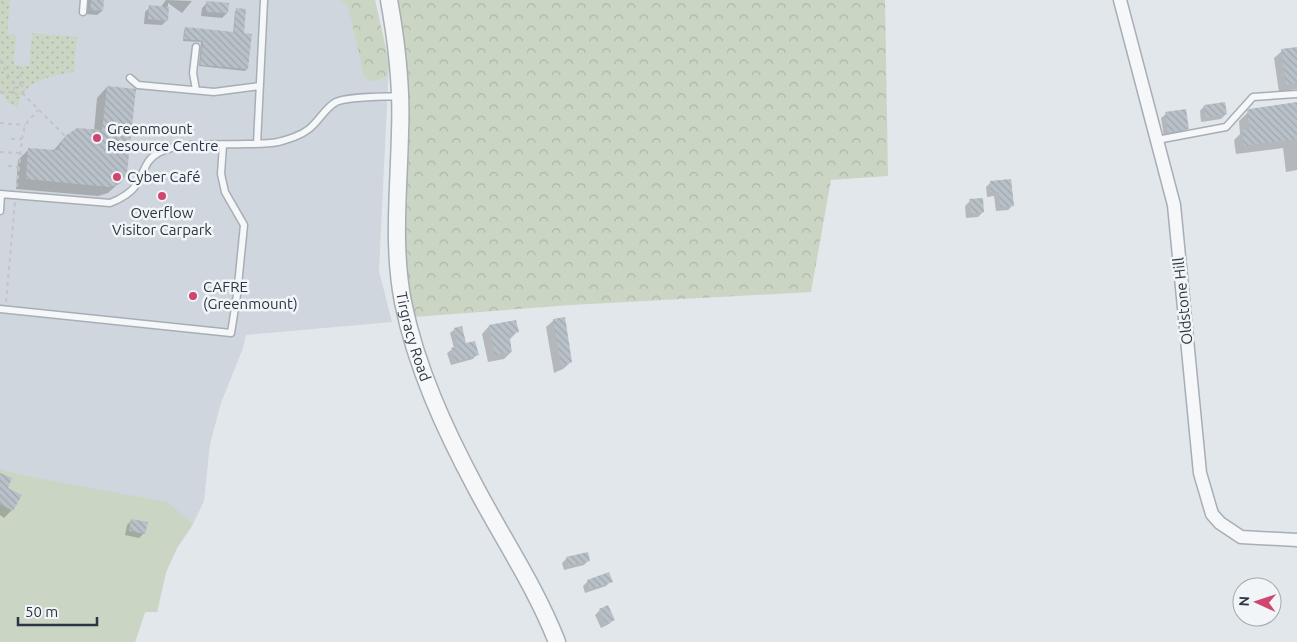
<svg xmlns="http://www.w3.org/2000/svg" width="1297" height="642" viewBox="0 0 1297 642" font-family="Ubuntu,sans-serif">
<defs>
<pattern id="forest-crowns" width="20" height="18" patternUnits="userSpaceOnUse" patternTransform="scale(1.25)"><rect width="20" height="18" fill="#cad5c3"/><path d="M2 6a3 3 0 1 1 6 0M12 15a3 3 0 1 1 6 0" fill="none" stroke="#aeb7a9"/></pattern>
<pattern id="park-dots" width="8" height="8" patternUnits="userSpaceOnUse" patternTransform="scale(1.25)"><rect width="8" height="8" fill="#cad5c3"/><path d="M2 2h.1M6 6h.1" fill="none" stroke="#aeb7a9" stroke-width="1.8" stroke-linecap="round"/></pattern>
<pattern id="building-back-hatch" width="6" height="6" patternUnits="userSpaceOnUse" patternTransform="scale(1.25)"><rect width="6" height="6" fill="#b9c1c8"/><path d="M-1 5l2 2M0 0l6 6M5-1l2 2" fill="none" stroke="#9fa6ad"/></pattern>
</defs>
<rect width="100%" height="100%" fill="#e2e7eb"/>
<path fill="#d0d6dd" d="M 0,0 L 375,0 L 389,63 L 379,271 L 392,322 L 246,335 L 243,348 L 221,403 L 210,444 L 204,501 L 193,524 L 177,548 L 166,572 L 157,612 L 145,612 L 135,642 L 0,642 Z"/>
<path fill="#cad5c3" d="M 0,469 L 21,475 L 167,502 L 193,524 L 177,548 L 166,572 L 157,612 L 145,612 L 135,642 L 0,642 Z"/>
<path fill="url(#forest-crowns)" d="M 340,0 L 375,0 L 389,63 L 388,75 L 379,80 L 369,81 L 364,76 L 348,6 Z
M 396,0 L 885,0 L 888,176 L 831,180 L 811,292 L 571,305 L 414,317 L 404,276 L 408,86 L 401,23 Z"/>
<path fill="url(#park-dots)" d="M 0,0 L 10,0 L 7,34 L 16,35 L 14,65 L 29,66 L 32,33 L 77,37 L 74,72 C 51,76 22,80 18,107 L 8,103 L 3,94 L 0,94 Z"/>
<path fill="#0003" d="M 87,0 L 103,0 L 102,11 L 97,15 L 86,14 Z
M 166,0 L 192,1 L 182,13 L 168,3 L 167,20 L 162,25 L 144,24 L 145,12 L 150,7 L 160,8 Z
M 207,3 L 227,13 L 222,18 L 201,16 L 202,8 Z
M 237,9 L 247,69 L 245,71 L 199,66 L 201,42 L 183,41 L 184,30 L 186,28 L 233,34 L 235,12 Z
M 1297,48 L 1297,89 L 1279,92 L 1274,58 L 1282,51 Z
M 107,87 L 119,183 L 108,193 L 98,196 L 16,189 L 18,160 L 29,149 L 53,151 L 65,137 L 94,131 L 97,98 Z
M 1297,103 L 1297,170 L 1286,172 L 1283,148 L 1236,154 L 1234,140 L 1240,134 L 1239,121 L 1250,110 Z
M 1204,106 L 1226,114 L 1221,119 L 1201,122 L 1200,111 Z
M 1166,114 L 1187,128 L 1183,133 L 1164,137 L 1161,118 Z
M 991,182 L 1013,205 L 1008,210 L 996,211 L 994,196 L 987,197 L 986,187 Z
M 970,201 L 983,212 L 978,217 L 966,218 L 965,206 Z
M 554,320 L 571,362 L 563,369 L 554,373 L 546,327 Z
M 489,326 L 517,332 L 510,339 L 511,352 L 504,359 L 488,362 L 482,334 Z
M 455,329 L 465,345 L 477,354 L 473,359 L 451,365 L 447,353 L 454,348 L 450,333 Z
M 0,475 L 6,488 L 12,510 L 4,518 L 0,515 Z
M 132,520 L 144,533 L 139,538 L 125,535 L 127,525 Z
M 567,558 L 589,560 L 584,565 L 564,570 L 562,563 Z
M 588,581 L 611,581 L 606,586 L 585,593 L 583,586 Z
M 600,610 L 614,619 L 609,624 L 601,628 L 595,615 Z"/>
<path fill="url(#building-back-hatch)" d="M 91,0 L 104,0 L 103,11 L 90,10 Z
M 206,1 L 229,3 L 228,13 L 206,12 Z
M 149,5 L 169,7 L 168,21 L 148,19 Z
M 236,8 L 246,9 L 244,33 L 252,34 L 248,69 L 200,65 L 203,41 L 184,39 L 185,27 L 234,32 Z
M 1297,47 L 1297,83 L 1286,85 L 1281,49 Z
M 107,86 L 136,89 L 127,173 L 120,184 L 109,187 L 26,179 L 28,148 L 58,150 L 65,136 L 77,128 L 102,130 Z
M 1225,102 L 1227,114 L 1206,118 L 1204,105 Z
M 1297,102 L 1297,139 L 1244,146 L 1242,130 L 1250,129 L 1247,111 L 1249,109 Z
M 1186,109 L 1189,129 L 1168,133 L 1165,112 Z
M 1011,179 L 1014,206 L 1000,207 L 999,192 L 991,192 L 990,181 Z
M 983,198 L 984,212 L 971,214 L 969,199 Z
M 565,317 L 572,362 L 561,366 L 553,319 Z
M 516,320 L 519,332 L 509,334 L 512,352 L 495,355 L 489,325 Z
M 462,326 L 466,343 L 475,341 L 479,355 L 455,362 L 451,348 L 458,346 L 454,328 Z
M 0,473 L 12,478 L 8,488 L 22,495 L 13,511 L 0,504 Z
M 131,519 L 148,522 L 145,534 L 129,531 Z
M 588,552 L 590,561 L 569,566 L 566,557 Z
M 609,572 L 613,582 L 590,589 L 587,580 Z
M 608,605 L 615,620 L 606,624 L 599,609 Z"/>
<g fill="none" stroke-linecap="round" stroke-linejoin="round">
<defs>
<path id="service" d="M 83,12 L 84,0
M 130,78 L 138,85 L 214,92 L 260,86
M 196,90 L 193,73 L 196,47
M 1157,140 L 1226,127 L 1253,97 L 1297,94
M 257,144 L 264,0
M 0,194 L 110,203 C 121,199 130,194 137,184 C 144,173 145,160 158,153 C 186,138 244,148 278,142 C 289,139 300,136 309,129 C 319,121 325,108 336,102 C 349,96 385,97 400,96
M 0,211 L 1,194
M 0,309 L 231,333 L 237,295 L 244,225 L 225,192 L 221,174 L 223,145"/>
<path id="minor" d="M 1120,0 L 1174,205 L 1200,473 L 1212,514 L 1220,523 L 1241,537 L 1297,540"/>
<g id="tertiary">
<path id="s1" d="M 389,0 C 397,44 402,87 400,132 C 399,188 392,246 403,302 C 416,367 445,430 476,488 C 503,539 536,588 557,642"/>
</g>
</defs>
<use href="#service" stroke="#a7aeb5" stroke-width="9"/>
<use href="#minor" stroke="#a7aeb5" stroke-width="15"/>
<use href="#tertiary" stroke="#a7aeb5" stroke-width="19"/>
<path stroke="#c0c5ca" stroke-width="2" stroke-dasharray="4 4" stroke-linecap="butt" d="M 0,60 L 8,75 L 16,85
M 20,85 L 21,67
M14 90a5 5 0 1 1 10 0a5 5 0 1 1-10 0Z
M 0,92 L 15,92
M 22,93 L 65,136
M 0,123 L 25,125
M 11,139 L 22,139
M 0,152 L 20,153
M 8,166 L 19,167
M 17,187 L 22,139 L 25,125 L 38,110
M 6,302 L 15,202"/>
<use href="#service" stroke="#f5f7f9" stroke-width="6"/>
<use href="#minor" stroke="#f5f7f9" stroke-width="12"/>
<use href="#tertiary" stroke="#f5f7f9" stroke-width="16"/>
</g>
<g fill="#d0466e" stroke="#f2f5f8" stroke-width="2">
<circle cx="97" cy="138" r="5"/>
<circle cx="117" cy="177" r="5"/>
<circle cx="162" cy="196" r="5"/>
<circle cx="193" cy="296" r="5"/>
</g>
<g text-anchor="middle" stroke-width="5" stroke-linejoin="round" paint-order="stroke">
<g font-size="15" fill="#2a3643" stroke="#f2f5f8" text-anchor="start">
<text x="107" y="134">Greenmount<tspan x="107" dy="17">Resource Centre</tspan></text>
<text x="127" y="182">Cyber Café</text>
<text x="162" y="218" text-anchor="middle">Overflow<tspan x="162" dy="17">Visitor Carpark</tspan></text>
<text x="203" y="292">CAFRE<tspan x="203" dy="17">(Greenmount)</tspan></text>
</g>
<g font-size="15" fill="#2a3643" stroke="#f2f5f8">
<text transform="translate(1183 301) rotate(-96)" y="5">Oldstone Hill</text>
<text dy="5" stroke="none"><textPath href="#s1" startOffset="339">Tirgracy Road</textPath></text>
</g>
</g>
<g transform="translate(1257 602) rotate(273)"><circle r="24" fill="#f2f5f8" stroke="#a2a9b0"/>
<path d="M0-4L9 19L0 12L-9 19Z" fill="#d0466e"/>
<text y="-8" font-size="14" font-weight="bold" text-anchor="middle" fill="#2a3643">N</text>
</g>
<path d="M18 617v8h79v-8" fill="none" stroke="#2a3643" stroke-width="2.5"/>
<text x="25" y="617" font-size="15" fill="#2a3643" stroke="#f2f5f8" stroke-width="4" paint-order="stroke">50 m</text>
</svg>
